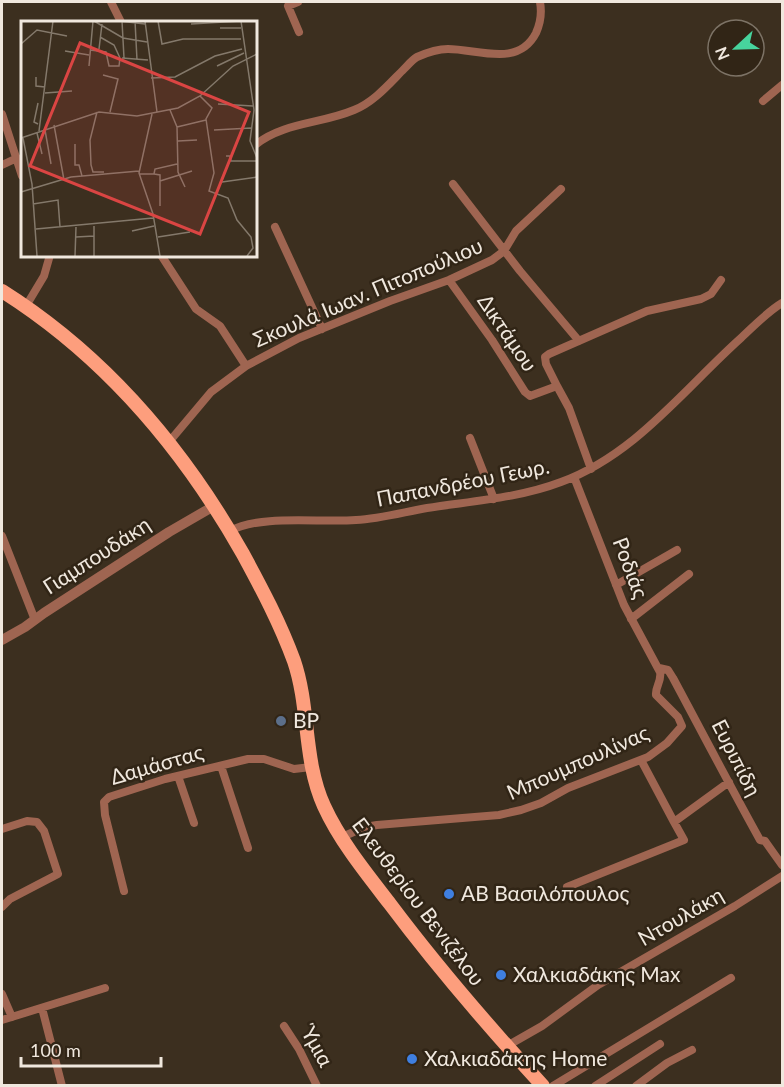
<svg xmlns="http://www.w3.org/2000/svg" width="784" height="1087" viewBox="0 0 784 1087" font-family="Lato,sans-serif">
<rect width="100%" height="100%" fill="#3c2f1f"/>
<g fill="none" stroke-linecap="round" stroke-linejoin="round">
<path stroke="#9f6551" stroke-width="8" d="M 111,2 L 121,22
M 298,2 L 288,6 L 299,32
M 763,101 L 782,85
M 2,114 L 22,176
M 255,145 C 284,122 321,124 354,110 C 374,102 389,84 404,69 C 408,65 412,60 417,57 C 426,53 438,49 448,49 C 478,49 518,68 536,33 C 541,22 542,13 540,2
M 2,165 L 17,158
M 453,184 L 520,271 L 579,341
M 275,227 L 322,329
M 161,255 L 196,309 L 220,326 L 246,366
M 449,280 L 492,340 L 525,392 L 530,396 L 557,386 L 569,408 L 591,469
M 26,306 L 44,276 L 50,255
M 557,386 L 546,364 L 545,357 L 549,354 L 647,311 L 701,299 L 711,294 L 721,280
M 470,438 L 494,499
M 169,442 L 211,392 L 246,366 L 299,338 L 390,301 L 449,280 L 492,260 L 504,251 L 516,231 L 561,189
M 230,531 C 261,514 319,523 356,520 C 380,519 404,512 427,508 C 472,501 519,498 561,482 C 635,455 684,389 741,338 C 754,326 767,312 782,303
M 2,536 L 35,620
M 616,585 L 677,550
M 631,619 L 689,574
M 659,668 L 668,670 L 673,678 C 702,732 730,786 760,840 L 765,841 L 782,865
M 641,760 L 674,822
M 221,766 L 248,848
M 178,776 L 194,823
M 2,829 L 27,821 L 37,822 L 44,831 L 58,874 L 10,899 L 2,907
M 342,837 L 365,827 L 377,825 L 499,815 L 521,810 L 541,803 L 568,788 L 648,757 L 667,743 L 682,726 L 678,717 L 656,695 C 655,687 662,681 660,672 L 624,605 L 574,477
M 567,887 L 684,840 L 674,822 L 729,782
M 124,891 L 105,815 L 104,802 L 109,797 L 165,779 L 248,759 L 264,759 L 294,769 L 311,767
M 2,994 L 12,1017
M 42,1008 L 62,1086
M 2,1020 L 105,988
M 284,1026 L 299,1049 L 317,1086
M 507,1046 L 542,1026 L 598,985 L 735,906 L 782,876
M 553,1086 L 731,978
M 595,1086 L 660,1044
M 636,1086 L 667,1063 L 692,1050"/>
<path stroke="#9f6551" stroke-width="10" d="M 2,640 L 25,627 L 44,613 L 169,532 L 214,506"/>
<path stroke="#fd9e7d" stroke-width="14" d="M 2,291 C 105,356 183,448 243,554 C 262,589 280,623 294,661 C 310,708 303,760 324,806 C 340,841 366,873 390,904 C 438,968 489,1027 543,1086"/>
</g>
<circle fill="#5c6f8a" stroke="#312516" stroke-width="2" cx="281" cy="721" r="6"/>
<g fill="#3f7fe0" stroke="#312516" stroke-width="2">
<circle cx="449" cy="894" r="6"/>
<circle cx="501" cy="975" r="6"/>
<circle cx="412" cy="1059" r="6"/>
</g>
<g text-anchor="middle" stroke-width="5" stroke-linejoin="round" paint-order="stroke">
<g font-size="21" fill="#f0e8de" stroke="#312516">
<text transform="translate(368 293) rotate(-23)" y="7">Σκουλά Ιωαν. Πιτοπούλιου</text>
<text transform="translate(507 333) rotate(56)" y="7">Δικτάμου</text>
<text transform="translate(463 483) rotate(-11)" y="7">Παπανδρέου Γεωρ.</text>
<text transform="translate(97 556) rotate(-33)" y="7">Γιαμπουδάκη</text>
<text transform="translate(630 568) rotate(69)" y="7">Ροδιάς</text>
<text transform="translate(736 758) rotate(63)" y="7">Ευριπίδη</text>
<text transform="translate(578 763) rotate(-24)" y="7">Μπουμπουλίνας</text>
<text transform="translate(157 765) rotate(-16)" y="7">Δαμάστας</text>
<text transform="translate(418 902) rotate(53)" y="7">Ελευθερίου Βενιζέλου</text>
<text transform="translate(681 917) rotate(-30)" y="7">Ντουλάκη</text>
<text transform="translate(317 1047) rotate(61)" y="7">Ύμια</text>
</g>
<g font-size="21" fill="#f0e8de" stroke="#312516" text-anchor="start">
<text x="293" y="728">BP</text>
<text x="461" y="901">ΑΒ Βασιλόπουλος</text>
<text x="513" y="982">Χαλκιαδάκης Max</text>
<text x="424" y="1066">Χαλκιαδάκης Home</text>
</g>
</g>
<g transform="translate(21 21)">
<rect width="236" height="236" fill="#3c2f1f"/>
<path fill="none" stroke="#84796b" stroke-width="1.5" d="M 73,0 L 102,17 L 126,21M 98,0 L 124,3M 101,0 L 103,37M 114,0 L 116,39M 124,0 L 136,91M 137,0 L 141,23 L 162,18 L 220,18M 170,3 L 220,0 L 233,89 L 229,120 L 236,137M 199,7 L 220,7M 79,16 L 93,24 L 99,37M 0,23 L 16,9 L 46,15M 78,28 L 81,3M 69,29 L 85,31 L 88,45 L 98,45 L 99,37M 44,30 L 68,34M 101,37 L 127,39M 68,45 L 72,0M 196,45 L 223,32M 82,54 L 97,58 L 89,91M 15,56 L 15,65 L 24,66M 130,57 L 154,56 L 194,35 L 221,28M 24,72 L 51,70M 179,75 L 191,87 L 185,98 L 193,152 L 188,170 L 207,177 L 216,199 L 230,216 L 232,227 L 226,235M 17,82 L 13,101 L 17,103M 197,83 L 232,85M 149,89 L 156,106 L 157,151 L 164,166M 76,91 L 69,119 L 70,144 L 72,151 L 83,151M 131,93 L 118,152 L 132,193 L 139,235M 33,104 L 43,159M 156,106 L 185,99M 24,109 L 30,143M 193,109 L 230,107M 18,110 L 32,0M 16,112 L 21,133M 0,117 L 78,91 L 116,95 L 157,87 L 179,75 L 212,45 L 236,33M 2,117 L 11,163 L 16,235M 157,120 L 176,119M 54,123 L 54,144 L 58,144 L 61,155M 205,135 L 209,135 L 210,140 L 236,140M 118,153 L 133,153 L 134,148 L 156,143M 133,153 L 139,154 L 139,185M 139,160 L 171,150M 201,161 L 236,156M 0,171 L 50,156 L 118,150M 12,183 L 37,179 L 39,206M 15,208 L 132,197M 111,210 L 133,205M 55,216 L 73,215M 137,216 L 169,211M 54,235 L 55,206M 73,235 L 73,205"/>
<path fill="#da4543" fill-opacity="0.15" stroke="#da4543" stroke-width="3" d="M 59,22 L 228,91 L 179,213 L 9,145 Z"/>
<rect width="236" height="236" fill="none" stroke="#f0e8de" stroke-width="3"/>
</g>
<rect width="784" height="1087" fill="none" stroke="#f0e8de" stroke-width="6"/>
<g transform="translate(736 48) rotate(248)"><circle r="28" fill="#312516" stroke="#7d7366" stroke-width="1.5"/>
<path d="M0-4.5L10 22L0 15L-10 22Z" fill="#47d49d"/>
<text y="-9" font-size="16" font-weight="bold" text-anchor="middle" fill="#f0e8de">N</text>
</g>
<path d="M21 1057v9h140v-9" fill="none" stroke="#f0e8de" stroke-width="3"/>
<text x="30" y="1057" font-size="18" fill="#f0e8de" stroke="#312516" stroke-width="4.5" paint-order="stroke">100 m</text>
</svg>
